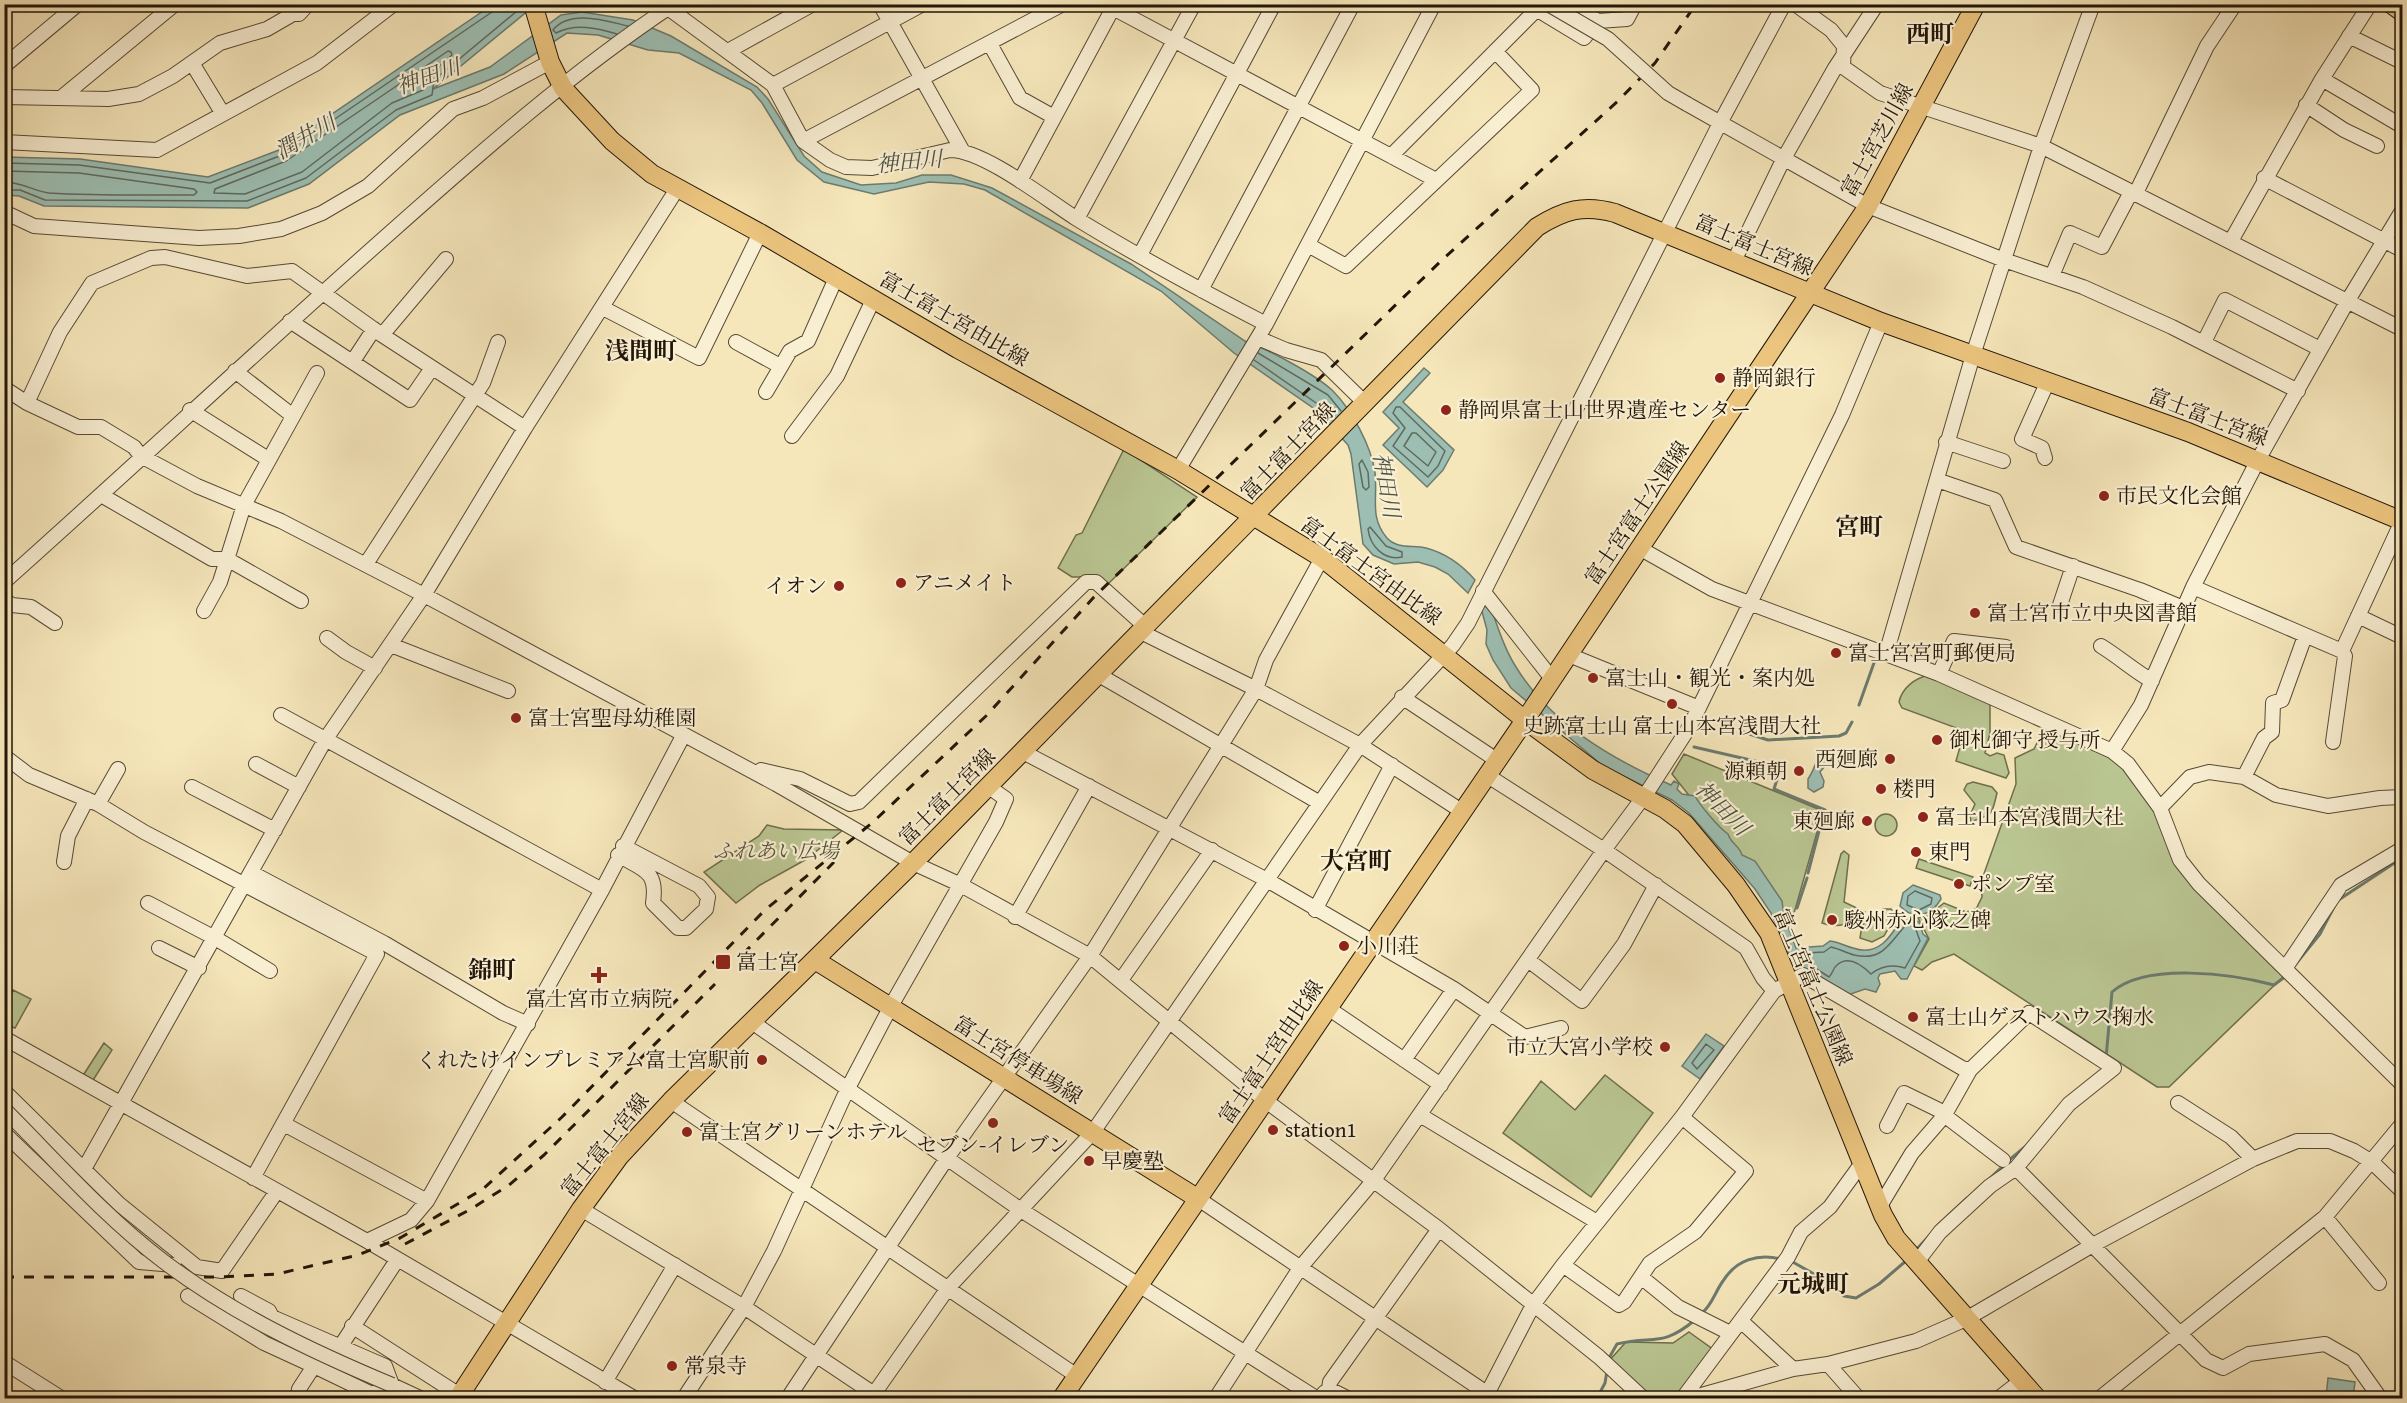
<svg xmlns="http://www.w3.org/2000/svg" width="2407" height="1403" viewBox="0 0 2407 1403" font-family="'Gentium Book Plus','Noto Serif JP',serif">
<rect width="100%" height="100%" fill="#f6e7bb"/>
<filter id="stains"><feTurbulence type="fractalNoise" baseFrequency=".00333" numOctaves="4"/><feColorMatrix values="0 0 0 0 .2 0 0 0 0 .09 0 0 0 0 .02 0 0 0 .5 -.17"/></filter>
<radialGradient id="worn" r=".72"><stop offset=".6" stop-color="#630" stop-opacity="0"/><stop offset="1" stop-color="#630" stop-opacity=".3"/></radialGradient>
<path fill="#bac692" stroke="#6e6e4d" stroke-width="1.5" d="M 1124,449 L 1197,497 L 1108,584 C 1096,571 1088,578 1072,577 L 1058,568 L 1076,535 L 1082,533 Z
M 1929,675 L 1990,702 L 1990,733 L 1985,753 L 1990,756 L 1997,753 L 2004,755 L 2009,773 L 2006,778 L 1956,761 L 1964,733 L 1962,730 L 1902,708 L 1899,702 C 1902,688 1915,678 1929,675 Z
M 2053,730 L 2118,762 L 2156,811 L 2170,848 L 2284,976 L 2169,1087 L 2157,1087 L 1954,954 L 1932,962 L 1922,970 L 1914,966 L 1929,939 L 1918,918 L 1927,916 L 1944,903 L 1966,912 L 1976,909 L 1982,897 L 1981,882 L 2016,784 L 2015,758 L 2034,749 L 2043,731 Z
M 1684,754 L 1823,811 L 1791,924 L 1672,774 Z
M 1973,782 L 1992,787 L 1997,793 C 1991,819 1992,813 1971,822 L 1970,815 L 1975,804 L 1964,790 L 1967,784 Z
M1875 825a11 11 0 1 1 22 0a11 11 0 1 1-22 0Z
M 767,825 L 784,829 L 843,830 L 805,860 L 760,885 L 736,903 L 704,872 L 759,836 Z
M 1844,851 L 1849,855 L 1844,902 L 1865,912 C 1854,924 1837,929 1822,923 L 1841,854 Z
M 1919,859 L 1973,877 L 1970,886 L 1916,868 Z
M 1883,909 L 1891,909 L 1896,915 L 1884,936 L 1872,942 L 1860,938 L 1862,925 Z
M 13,990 L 31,999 L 15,1028 L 4,1024 L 5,1003 Z
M 104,1043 L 112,1050 L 92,1082 L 82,1077 Z
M 1605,1075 L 1653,1113 L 1591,1197 L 1503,1133 L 1541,1081 L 1575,1110 Z
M 1689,1332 L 1714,1350 L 1679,1398 L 1646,1398 L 1608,1362 L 1626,1342 L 1673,1343 Z"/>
<path fill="#9dbfb3" stroke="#6c7b6f" stroke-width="1.5" d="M 492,5 L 535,5 L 433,89 L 490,67 L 561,15 L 582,12 L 633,20 L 671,36 L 757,87 L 768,99 L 804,156 L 822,172 L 861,185 L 896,183 L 922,175 L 951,175 L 992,188 L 1131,264 L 1245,341 C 1269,350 1315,374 1333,391 C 1352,410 1371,446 1375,472 C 1378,498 1369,517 1387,538 C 1397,549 1412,545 1426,548 C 1445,553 1462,565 1475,580 L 1468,593 L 1448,574 L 1435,567 L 1418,562 L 1394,564 L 1373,555 L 1363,544 L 1351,454 L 1348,445 L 1316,410 L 1234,353 L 1161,291 L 985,190 L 964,184 L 929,182 L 874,194 L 824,182 L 797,160 L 762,103 L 751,90 L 679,53 L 648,50 L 598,35 L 567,33 L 504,74 L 400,115 L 309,184 L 248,208 L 44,206 L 19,196 L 5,195 L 4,157 L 80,159 L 208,177 L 279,150 Z
M 1424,368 L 1430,373 L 1403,402 L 1454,450 L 1443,470 L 1427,487 L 1383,445 L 1399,428 L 1383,412 Z
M 1486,606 L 1491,608 C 1498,628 1505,650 1516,667 C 1551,724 1612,759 1671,785 L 1674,781 L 1679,784 L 1677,789 L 1682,794 L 1695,796 C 1699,804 1719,828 1728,834 C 1731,844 1739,845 1742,855 L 1755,861 L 1782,901 L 1784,916 L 1796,948 L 1823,946 L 1830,941 C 1839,942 1845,946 1853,948 C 1878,957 1891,937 1902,918 L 1908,917 L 1919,922 L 1923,934 L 1928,938 L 1907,979 L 1901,979 L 1895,971 L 1880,974 L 1878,978 L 1880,984 L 1876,992 L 1865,989 L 1848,995 L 1793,962 L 1794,958 L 1789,954 L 1771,913 L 1755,889 L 1689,813 L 1672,800 L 1603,766 L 1511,688 L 1493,660 L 1486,644 L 1487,630 L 1481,608 Z
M 1822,753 L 1830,760 L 1820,772 L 1824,781 L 1823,787 L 1814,792 L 1808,788 L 1808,779 C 1814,771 1817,757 1822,753 Z
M 1913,885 L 1940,895 L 1941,899 C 1931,916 1914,921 1900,906 L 1903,893 Z
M 1706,1034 L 1724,1046 L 1700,1079 L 1682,1066 Z
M 2328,1378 L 2355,1382 L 2353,1398 L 2326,1398 Z"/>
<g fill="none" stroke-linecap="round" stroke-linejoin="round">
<path stroke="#606a5e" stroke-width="1.5" d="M 617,34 C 597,28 575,23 556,33 L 553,30 C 570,9 606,21 628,26
M 448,51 L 451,52 L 452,55 L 428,76 L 423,90 L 392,103 L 302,172 L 245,194 L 214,193 L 215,189 L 286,161 Z
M 4,163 L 79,165 L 210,183 L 282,155 L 492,12 L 495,4
M 4,171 L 79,173 L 194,189 L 197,192 L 194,195 C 147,195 97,196 49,193 C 34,191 21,182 4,182
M 4,190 L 20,190 L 45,200 L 247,201 L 306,178 L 396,110 L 432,95 L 434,80 L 523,6
M 1258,353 L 1328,395 L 1341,411
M 1254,360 L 1319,405 L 1333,420
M 1396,407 L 1400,407 L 1445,451 L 1438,466 L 1428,477 L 1393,446 L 1405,428 L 1393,413 Z
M 1412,433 L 1416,433 L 1436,452 L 1428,466 L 1404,446 Z
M 1362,460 L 1368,472 L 1369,487 L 1366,490 L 1363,487 L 1359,464 Z
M 1370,527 L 1386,546 L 1402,552 L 1402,557 C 1384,561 1370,546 1368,529 Z
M 1915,891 L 1932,898 L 1931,904 L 1919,910 L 1907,905 L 1908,896 Z
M 1907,924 L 1915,927 L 1920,941 L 1905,968 C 1892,964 1881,966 1871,974 C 1863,966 1849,954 1837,965 C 1833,968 1833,973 1829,977 L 1801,959 L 1806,953 L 1824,952 L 1831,947 C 1840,949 1846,953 1854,955 C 1884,962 1890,941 1907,924 Z
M 1706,1044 L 1714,1050 L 1697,1069 L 1692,1063 Z"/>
<path stroke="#6c7b6f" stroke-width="3" d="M 1859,705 L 1875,660
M 1740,731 L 1768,740 L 1839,736 L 1846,733 L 1852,722
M 1694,747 L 1781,767 L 1774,789 L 1825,810 L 1822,820
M 1808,873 L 1819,831
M 1797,908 L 1807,878
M 2294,966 L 2320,934 L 2337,901 L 2402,858
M 2106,1058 L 2112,992 C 2146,962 2233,974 2274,985 L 2286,976
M 2008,1161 L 2026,1146
M 1988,1180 L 2003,1166
M 1939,1224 L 1967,1198
M 1915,1251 L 1929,1236
M 1791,1261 L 1835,1286 L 1844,1296 L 1856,1298 L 1879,1284 L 1907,1260
M 1702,1313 C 1712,1305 1715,1292 1723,1281 C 1736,1260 1758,1253 1781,1259
M 1609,1358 L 1617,1344 C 1654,1335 1661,1348 1695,1320
M 1597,1398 L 1605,1383 L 1607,1371"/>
<defs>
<path id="minor" d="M 880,4 L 962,150
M 1111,4 L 1113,8 L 1436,180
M 1528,4 L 1584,38 L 1598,21 L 1569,4
M 1795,4 L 1831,30 L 1844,46 L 1843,67 L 1880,93 L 2041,146 L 2402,329
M 668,8 L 773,85 L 803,141 L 830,160 L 846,167 L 872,168 L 950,150 C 984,150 1047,200 1077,219 C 1139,257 1202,291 1266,324
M 1598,21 L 1627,19 L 1635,4
M 2349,36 L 2402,62
M 990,44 L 1020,98 L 1054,117
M 728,51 L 813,4
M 192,63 L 223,114
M 4,66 L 78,4
M 2322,79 L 2402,126
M 773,85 L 923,4
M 4,97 L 108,99 L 139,94 L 173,76 L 220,43 L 267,29 L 293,14 L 299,14 L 308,4
M 62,97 L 175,4
M 1687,104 L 1868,206 L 2004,260 L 2083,287 L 2172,327 L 2298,391
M 2306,105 L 2344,130 L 2377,146
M 803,141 L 1063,4
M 4,142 L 157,150 L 317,63 L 394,4
M 1391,156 L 1536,10
M 2264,178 L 2402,250
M 1020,181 L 1113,8
M 2135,195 L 2207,46 L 2235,4
M 4,212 L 34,226 L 199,238 L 239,236 L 281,229 L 322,213 L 368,186 L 453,109 L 483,98 L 550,62
M 1077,219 L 1194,4
M 2231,241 L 2322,79 L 2370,4
M 1308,245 L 1346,266 L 1532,90 L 1495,51
M 1140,255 L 1274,4
M 1734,261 L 1783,160 L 1835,68 L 1877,4
M 2052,276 L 2070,233 L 2102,247 L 2131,192
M 1201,290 L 1353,4
M 603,308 L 699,358 L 760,233
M 290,321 L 410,400 L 432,368
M 382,335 L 446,259
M 1258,338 L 1286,350 L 1321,360 L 1365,403
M 736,342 L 780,366
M 2204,342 L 2225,300 L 2320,349
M 353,361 L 374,329
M 235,371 L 293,416
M 4,388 L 27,403 L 78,427 L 101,427 L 134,447 L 141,456 L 197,486 L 281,521 L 424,595 L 776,784 L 913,863 L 959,884 L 1090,956 L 1266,1101 L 1439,1229 L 1599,1357 L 1643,1398
M 766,392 L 790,351 L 808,341 L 836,278
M 27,403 L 60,332 L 92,283 L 151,258 L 165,257 L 247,276 L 292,271 L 382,335 L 525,428
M 190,410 L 268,459
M 792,436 L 837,376 L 873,300
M 1946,442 L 2003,461
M 2045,458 L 2042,448 L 2022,439 L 2048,381
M 1178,470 L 1266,324 L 1434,4
M 1937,480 L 1995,500 L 2016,547 L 2140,590 L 2183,608
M 101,495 L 212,559 L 227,559 L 301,601
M 1641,549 L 1712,589 L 1939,674 L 2112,751 L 2128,764 L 2160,808 L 2180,860 L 2199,884 L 2402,1084
M 366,564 L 483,383 L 498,342
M 4,582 C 134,466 261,347 391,232 C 481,152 573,71 674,4
M 2193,587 L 2342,651
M 1483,591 L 1553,680
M 4,600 L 12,605 L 31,607 L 55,623
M 2060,605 L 2073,566
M 204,611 L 220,582 L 244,505 L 317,373
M 2358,616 L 2402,637
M 1141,632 L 1256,689 L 1360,745 L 1463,812
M 327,638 L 346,652 L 375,668
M 391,645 L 508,691
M 2101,646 C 2119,657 2133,670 2152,681
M 1886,654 L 1973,355 L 2041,146 L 2093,4
M 1569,655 L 1699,708
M 1939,674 L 1954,641 L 2006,647
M 1099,675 L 1320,803
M 1402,697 L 1498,761
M 281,715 L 602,890
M 2333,742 L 2345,656 L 2342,651 L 2402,521
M 2112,751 L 2141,705 L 2193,587 L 2258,460 L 2347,302 L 2402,211
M 1023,752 L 1267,880 L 1454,989 L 1525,1037 L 1561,1028
M 4,756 L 29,775 L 98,804 L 144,832 L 377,954 L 253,1178
M 256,764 L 299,787
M 761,770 L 800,779 L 850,804 L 859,802 L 1086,582 L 1096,582 L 1146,627
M 1488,776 L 1604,850 L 1746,948 L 1763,978 L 1774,991
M 2244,777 L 2264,738 L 2272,732 L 2273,703 L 2282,700 L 2305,636
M 192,787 L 275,830
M 98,804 L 118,769
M 2160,808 L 2190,777 L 2209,772 L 2244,777 L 2276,795 L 2328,806 L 2380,798 L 2402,797
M 618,855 C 643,870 658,870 653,903 L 678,928 L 686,928 L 706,909 L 708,897 L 699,886 L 623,846
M 64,862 L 68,836 L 87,799
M 252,873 L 384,943 L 503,1013 L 528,1024
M 148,903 L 215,938 L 270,971
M 1315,910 L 1392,765
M 1015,917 L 1089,786
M 159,948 L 199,968
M 1528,960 L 1582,1001 L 1624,944 L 1656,885
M 2286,967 L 2341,885 L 2402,849
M 1121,980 L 1212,850
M 1328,1008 L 1441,1085
M 752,1022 L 1021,1210 L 1316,1398
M 4,1038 L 367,1241 L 634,1398
M 1404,1060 L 1454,989
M 4,1091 L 119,1204 L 197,1267 L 222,1271 L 277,1191
M 671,1101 L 1077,1376
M 2178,1103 L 2231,1137 L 2253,1159
M 1420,1115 L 1597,1222
M 1944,1115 L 2003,1160
M 284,1124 L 427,1201
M 1887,1126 L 1904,1093 L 1945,1113
M 4,1133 L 139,1262 L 174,1265
M 2016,1168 L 2206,1360 L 2223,1368 L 2249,1354 L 2325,1344 L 2353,1360 L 2380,1398
M 84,1169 L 325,740 L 424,595 L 525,428 L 677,189
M 1197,1198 L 1494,1398
M 1880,1206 L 1912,1153 L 1944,1116 L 1970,1070
M 581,1209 L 744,1307 L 880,1398
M 2325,1217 L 2379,1283
M 367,1241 L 411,1220 L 427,1201 L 602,890 L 683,736
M 1563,1265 L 1619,1305 L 1624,1302 L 1650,1263 L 1695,1232 L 1746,1171 L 1682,1117
M 1641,1277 L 1678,1307 L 1730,1333
M 188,1296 L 264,1343 L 314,1366
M 241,1296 L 269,1311 L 272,1317 L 385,1366 L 392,1385 L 420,1398
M 1741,1321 L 1793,1369
M 352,1326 L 464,1398
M 340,1347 L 397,1260
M 4,1362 L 61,1398
M 1828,1364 L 1858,1398
M 605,1382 L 675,1265
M 1329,1389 L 1330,1382 L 1439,1229
M 1324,1393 L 1329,1389 L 1347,1398
M 298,1398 L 299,1389 L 314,1366 L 372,1394 L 392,1385
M 684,1398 L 744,1307 L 774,1251 L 847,1090 L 891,1006 L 996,822 L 1006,799 L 989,787
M 788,1398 L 947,1158 L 1090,956 L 1256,689 L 1266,660 L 1322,558
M 871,1398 L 948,1288 L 1093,1132 L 1360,745 L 1453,645 L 1468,623 L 1719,125 L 1784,4
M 1216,1398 L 1300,1268 L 1374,1180 L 1604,850 L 1648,791 L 1690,726 L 1842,415 L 1881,322
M 1485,1398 L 1533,1305 L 1563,1265 L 1682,1117 L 1774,991 L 1803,975 L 1962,1068 L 1970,1070 L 2029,1013 L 2114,1068 L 2069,1104 L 2016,1168 L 1990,1186 L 1940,1232 L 1917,1262
M 1683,1398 L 1788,1257 L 1801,1232 L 1830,1207 L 1862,1163
M 1691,1398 L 1793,1369 L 1828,1364 L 1916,1341 L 1966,1319 L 2091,1246 L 2253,1159 L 2297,1141 L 2330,1141 L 2354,1151 L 2372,1162 L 2402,1191
M 1999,1398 L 2021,1381
M 2100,1398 L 2325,1217 L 2402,1124"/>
<path id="major" d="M 533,4 L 550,62 L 563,88 L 612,141 L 652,174 L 760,233 L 958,349 L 1178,470 L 1322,558 L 1525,720 L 1062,1398
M 1976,4 L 1868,206 L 1525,720 L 1593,770 L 1665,809 L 1685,824 L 1736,885 L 1769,933 L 1883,1215 L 1896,1238 L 2037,1398
M 2391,4 L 2402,12
M 815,960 L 1197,1198
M 458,1398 L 581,1209 L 619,1157 L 671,1101 L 913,863 L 1537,227 C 1564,210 1584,204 1615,213 L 1881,322 L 2188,432 L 2402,521"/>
</defs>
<use href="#minor" stroke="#574a35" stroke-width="16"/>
<use href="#major" stroke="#221608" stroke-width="20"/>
<use href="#minor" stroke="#f9efd3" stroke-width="14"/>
<use href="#major" stroke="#ebc47e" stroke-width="18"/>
<path stroke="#221608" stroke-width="3" stroke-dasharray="10 10" stroke-linecap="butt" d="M 743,954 L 834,862
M 405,1244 L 471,1209 L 509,1185 L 544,1155 L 715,984
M 4,1277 L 217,1277 L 277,1274 L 358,1255 L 400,1238 L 483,1189 L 562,1117 L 765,910 L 872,823 L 986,716 L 1094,597 L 1443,259 L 1618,101 L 1655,63 L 1696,4"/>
<defs>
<path id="minor-bridge" d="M 1548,4 L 1608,39 L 1668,93 L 1687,104
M 4,1109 C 56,1161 105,1217 163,1261 C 233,1314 311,1351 392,1385"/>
</defs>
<use href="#minor-bridge" stroke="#574a35" stroke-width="16" stroke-linecap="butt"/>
<use href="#minor-bridge" stroke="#f9efd3" stroke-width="14"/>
</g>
<g fill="#8f2418" stroke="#f9efd3" stroke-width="2">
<circle cx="1720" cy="378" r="6"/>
<circle cx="1446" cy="410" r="6"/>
<circle cx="2104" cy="496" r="6"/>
<circle cx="901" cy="583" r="6"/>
<circle cx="839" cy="586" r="6"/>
<circle cx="1975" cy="613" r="6"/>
<circle cx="1836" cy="653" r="6"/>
<circle cx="1593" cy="678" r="6"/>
<circle cx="1672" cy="704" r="6"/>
<circle cx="516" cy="718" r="6"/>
<circle cx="1937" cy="740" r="6"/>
<circle cx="1890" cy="759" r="6"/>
<circle cx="1799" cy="771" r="6"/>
<circle cx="1881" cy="789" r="6"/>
<circle cx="1923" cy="817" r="6"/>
<circle cx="1867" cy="821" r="6"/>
<circle cx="1916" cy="852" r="6"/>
<circle cx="1959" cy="884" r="6"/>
<circle cx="1832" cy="920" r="6"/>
<circle cx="1344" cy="946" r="6"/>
<rect x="715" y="954" width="16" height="16" rx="3"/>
<path d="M596 966h6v6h6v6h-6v6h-6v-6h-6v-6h6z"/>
<circle cx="1913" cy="1017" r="6"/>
<circle cx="1665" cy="1047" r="6"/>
<circle cx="762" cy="1060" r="6"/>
<circle cx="993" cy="1123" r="6"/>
<circle cx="1273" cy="1130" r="6"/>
<circle cx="687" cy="1132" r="6"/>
<circle cx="1089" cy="1161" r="6"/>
<circle cx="672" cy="1366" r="6"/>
</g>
<g text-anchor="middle" stroke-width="4.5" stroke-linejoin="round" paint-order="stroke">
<g font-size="21" fill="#221608" stroke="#f9efd3">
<text transform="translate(1877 140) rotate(-61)" y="7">富士宮芝川線</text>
<text transform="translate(1754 245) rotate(23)" y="7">富士富士宮線</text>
<text transform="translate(954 319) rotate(30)" y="7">富士富士宮由比線</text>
<text transform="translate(2208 417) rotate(21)" y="7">富士富士宮線</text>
<text transform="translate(1288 451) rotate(-46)" y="7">富士富士宮線</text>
<text transform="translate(1637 513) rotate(-56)" y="7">富士宮富士公園線</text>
<text transform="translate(1371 571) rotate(36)" y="7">富士富士宮由比線</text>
<text transform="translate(947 797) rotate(-45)" y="7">富士富士宮線</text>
<text transform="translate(1813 987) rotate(67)" y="7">富士宮富士公園線</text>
<text transform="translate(1271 1052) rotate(-56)" y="7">富士富士宮由比線</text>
<text transform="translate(1018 1060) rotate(32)" y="7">富士宮停車場線</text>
<text transform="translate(605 1145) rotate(-51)" y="7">富士富士宮線</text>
</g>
<g font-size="21" fill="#221608" stroke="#f9efd3" text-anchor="start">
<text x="1732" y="385">静岡銀行</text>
<text x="1458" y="417">静岡県富士山世界遺産センター</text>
<text x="2116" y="503">市民文化会館</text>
<text x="913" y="590">アニメイト</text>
<text x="827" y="593" text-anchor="end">イオン</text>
<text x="1987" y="620">富士宮市立中央図書館</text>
<text x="1848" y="660">富士宮宮町郵便局</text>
<text x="1605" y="685">富士山・観光・案内処</text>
<text x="528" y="725">富士宮聖母幼稚園</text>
<text x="1672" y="733" text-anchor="middle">史跡富士山 富士山本宮浅間大社</text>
<text x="1949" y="747">御札御守 授与所</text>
<text x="1878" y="766" text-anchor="end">西廻廊</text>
<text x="1787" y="778" text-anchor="end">源頼朝</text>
<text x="1893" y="796">楼門</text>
<text x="1935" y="824">富士山本宮浅間大社</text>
<text x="1855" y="828" text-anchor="end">東廻廊</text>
<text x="1928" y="859">東門</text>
<text x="1971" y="891">ポンプ室</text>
<text x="1844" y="927">駿州赤心隊之碑</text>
<text x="1356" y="953">小川荘</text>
<text x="736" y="969">富士宮</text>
<text x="599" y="1006" text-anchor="middle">富士宮市立病院</text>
<text x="1925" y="1024">富士山ゲストハウス掬水</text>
<text x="1653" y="1054" text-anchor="end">市立大宮小学校</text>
<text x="750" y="1067" text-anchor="end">くれたけインプレミアム富士宮駅前</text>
<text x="1285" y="1137">station1</text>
<text x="699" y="1139">富士宮グリーンホテル</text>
<text x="993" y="1152" text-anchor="middle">セブン-イレブン</text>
<text x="1101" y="1168">早慶塾</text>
<text x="684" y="1373">常泉寺</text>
</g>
<g font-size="21" font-style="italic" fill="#575438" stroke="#f9efd3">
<text x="776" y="858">ふれあい広場</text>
</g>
<g font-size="22" font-style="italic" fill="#4d5144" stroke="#f9efd3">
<text transform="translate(428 76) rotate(-19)" y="8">神田川</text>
<text transform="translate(305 136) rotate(-30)" y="8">潤井川</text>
<text transform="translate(909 161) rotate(-5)" y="8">神田川</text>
<text transform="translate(1387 485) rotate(80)" y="8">神田川</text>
<text transform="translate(1723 808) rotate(45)" y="8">神田川</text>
</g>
<g font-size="24" font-weight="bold" fill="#221608" stroke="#f9efd3">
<text x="1930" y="42">西町</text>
<text x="641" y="359">浅間町</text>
<text x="1859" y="535">宮町</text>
<text x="1356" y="869">大宮町</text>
<text x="492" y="978">錦町</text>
<text x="1813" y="1292">元城町</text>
</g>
</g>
<rect width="2407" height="1403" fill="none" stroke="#f6e7bb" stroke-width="24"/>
<rect x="6" y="6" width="2395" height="1391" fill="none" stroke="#221608" stroke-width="3"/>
<rect x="12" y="12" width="2383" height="1379" fill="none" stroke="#221608" stroke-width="1.5"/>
<rect width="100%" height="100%" filter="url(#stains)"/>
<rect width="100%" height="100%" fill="url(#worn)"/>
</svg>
